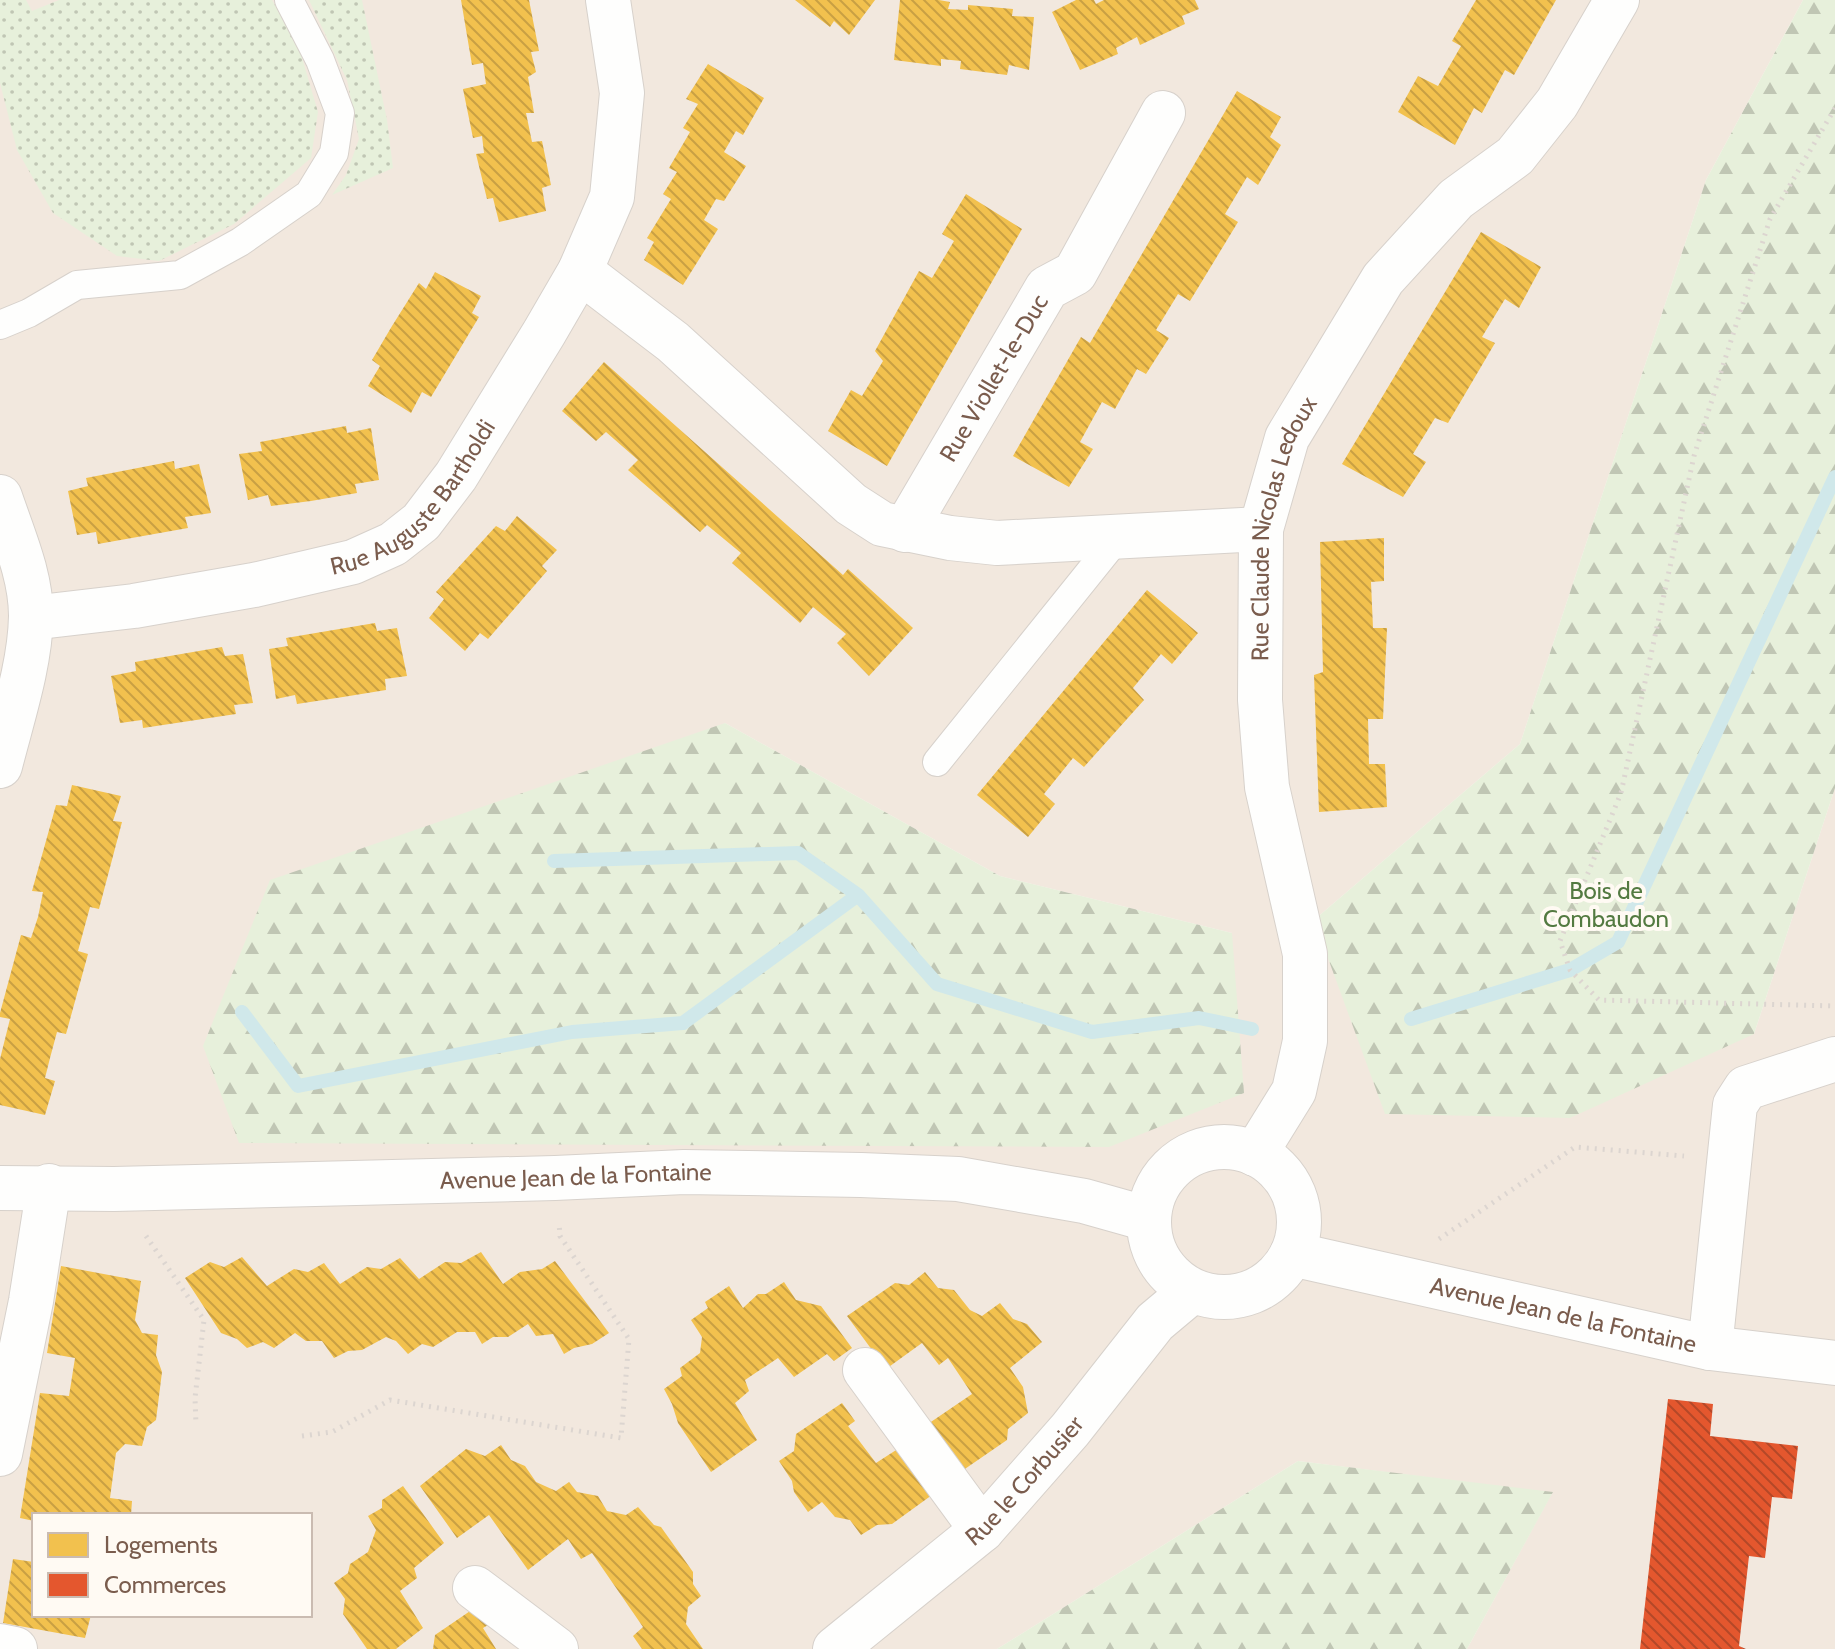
<svg xmlns="http://www.w3.org/2000/svg" width="1835" height="1649" viewBox="0 0 1835 1649" font-family="Cabin,sans-serif">
<defs>
<pattern id="grass-dots" width="8" height="8" patternUnits="userSpaceOnUse" patternTransform="scale(2)"><rect width="8" height="8" fill="#e7f0db"/><path d="M2 2h.1M6 6h.1" fill="none" stroke="#c0c6b4" stroke-width="1.8" stroke-linecap="round"/></pattern>
<pattern id="forest-firs" width="22" height="20" patternUnits="userSpaceOnUse" patternTransform="scale(2)"><rect width="22" height="20" fill="#e7f0db"/><path d="M5 1l3.5 6h-7zM16 11l3.5 6h-7z" fill="#c0c6b4"/></pattern>
<pattern id="homes-back-hatch" width="6" height="6" patternUnits="userSpaceOnUse" patternTransform="scale(2)"><rect width="6" height="6" fill="#f2c14e"/><path d="M-1 5l2 2M0 0l6 6M5-1l2 2" fill="none" stroke="#c9a043"/></pattern>
<pattern id="shops-back-hatch" width="6" height="6" patternUnits="userSpaceOnUse" patternTransform="scale(2)"><rect width="6" height="6" fill="#e4572e"/><path d="M-1 5l2 2M0 0l6 6M5-1l2 2" fill="none" stroke="#b44828"/></pattern>
</defs>
<rect width="100%" height="100%" fill="#f9f5f0"/>
<path fill="#f2e8de" fill-rule="evenodd" d="M 0,0 L 1803,0 L 1706,180 L 1520,744 L 1314,920 L 1754,1034 L 1835,788 L 1835,1649 L 1467,1649 L 1552,1493 L 1298,1461 L 997,1649 L 0,1649 ZM 725,723 L 1000,876 L 1232,933 L 203,1046 ZM 34,1515 L 310,1515 L 310,1615 L 34,1615 Z"/>
<path fill="url(#grass-dots)" d="M 0,0 L 26,0 L 32,11 L 59,0 L 272,0 L 300,51 L 318,112 L 311,158 L 234,224 L 159,261 L 117,256 L 53,213 L 17,150 L 0,83 Z
M 309,0 L 362,0 L 387,120 L 393,168 L 332,195 L 346,175 L 359,139 L 347,80 Z"/>
<path fill="url(#forest-firs)" d="M 1803,0 L 1835,0 L 1835,788 L 1754,1034 L 1570,1118 L 1385,1114 L 1314,920 L 1520,744 L 1706,180 Z
M 725,723 L 1000,876 L 1232,933 L 1244,1093 L 1109,1147 L 239,1143 L 203,1046 L 270,880 Z
M 1298,1461 L 1553,1492 L 1467,1649 L 997,1649 Z"/>
<path fill="url(#homes-back-hatch)" d="M 461,0 L 529,0 L 539,51 L 531,52 L 536,72 L 528,77 L 534,113 L 526,113 L 532,142 L 542,141 L 551,185 L 542,188 L 546,211 L 499,222 L 493,198 L 487,199 L 476,154 L 484,153 L 482,136 L 473,138 L 463,89 L 486,84 L 483,63 L 472,65 Z
M 795,0 L 875,0 L 849,35 L 834,21 L 830,27 Z
M 900,0 L 939,0 L 950,2 L 948,9 L 968,10 L 968,5 L 1013,9 L 1012,16 L 1034,17 L 1029,70 L 1009,65 L 1007,75 L 960,69 L 961,61 L 941,59 L 941,66 L 894,60 Z
M 1076,0 L 1094,0 L 1096,4 L 1104,0 L 1195,0 L 1199,9 L 1182,16 L 1185,24 L 1140,45 L 1137,37 L 1116,48 L 1118,54 L 1080,70 L 1052,12 Z
M 1476,0 L 1556,0 L 1514,75 L 1505,70 L 1482,113 L 1474,108 L 1455,145 L 1398,112 L 1418,76 L 1438,86 L 1461,46 L 1452,41 Z
M 708,64 L 764,98 L 743,135 L 736,131 L 724,152 L 746,166 L 724,201 L 716,199 L 704,220 L 718,229 L 683,285 L 644,260 L 654,242 L 647,238 L 671,199 L 663,194 L 677,172 L 669,168 L 690,132 L 683,128 L 698,104 L 686,99 Z
M 1237,91 L 1281,117 L 1270,137 L 1281,145 L 1258,185 L 1247,177 L 1225,214 L 1238,222 L 1190,301 L 1178,294 L 1156,330 L 1169,338 L 1146,374 L 1137,369 L 1115,409 L 1102,402 L 1080,442 L 1093,449 L 1069,487 L 1013,456 L 1081,337 L 1090,343 Z
M 966,194 L 1022,229 L 887,466 L 828,431 L 851,390 L 862,396 L 883,361 L 875,351 L 919,271 L 932,278 L 954,241 L 942,234 Z
M 1481,232 L 1541,267 L 1519,308 L 1505,299 L 1482,337 L 1495,343 L 1448,423 L 1435,418 L 1413,454 L 1426,462 L 1403,497 L 1342,464 Z
M 435,272 L 481,296 L 472,313 L 479,317 L 431,397 L 422,392 L 411,413 L 368,386 L 380,366 L 372,360 L 392,326 L 419,283 L 426,289 Z
M 604,362 L 843,575 L 848,569 L 913,628 L 869,676 L 837,643 L 846,634 L 813,607 L 800,623 L 732,563 L 741,553 L 707,525 L 700,532 L 628,470 L 638,460 L 606,432 L 596,441 L 562,411 Z
M 346,426 L 347,433 L 371,428 L 379,480 L 355,484 L 357,493 L 311,501 L 271,506 L 268,495 L 248,500 L 239,454 L 262,451 L 260,442 Z
M 174,461 L 175,469 L 199,464 L 211,513 L 185,517 L 188,528 L 98,544 L 96,532 L 77,535 L 68,491 L 88,486 L 86,478 Z
M 517,516 L 557,550 L 542,566 L 547,571 L 488,639 L 480,633 L 465,651 L 429,618 L 444,599 L 436,592 L 496,526 L 505,531 Z
M 1384,538 L 1384,581 L 1371,582 L 1373,628 L 1387,628 L 1383,719 L 1368,719 L 1369,764 L 1385,764 L 1387,807 L 1319,812 L 1314,675 L 1323,672 L 1320,542 Z
M 1147,590 L 1198,633 L 1172,664 L 1161,654 L 1133,688 L 1144,700 L 1084,767 L 1073,758 L 1044,794 L 1055,804 L 1028,837 L 977,795 Z
M 375,623 L 377,631 L 397,628 L 407,676 L 385,679 L 386,690 L 343,697 L 297,704 L 295,695 L 276,699 L 269,649 L 288,646 L 286,638 Z
M 222,647 L 225,656 L 243,654 L 253,703 L 234,705 L 236,714 L 143,728 L 142,720 L 120,723 L 111,676 L 136,671 L 135,662 Z
M 72,785 L 121,796 L 113,821 L 122,822 L 99,909 L 90,907 L 78,951 L 88,954 L 66,1034 L 57,1032 L 50,1058 L 45,1078 L 55,1081 L 45,1115 L 0,1105 L 0,1059 L 10,1019 L 0,1017 L 0,1013 L 21,935 L 31,938 L 38,917 L 43,892 L 32,891 L 56,805 L 67,806 Z
M 481,1252 L 503,1284 L 520,1272 L 542,1269 L 555,1261 L 609,1333 L 592,1344 L 574,1348 L 564,1354 L 553,1334 L 536,1336 L 528,1324 L 508,1337 L 493,1337 L 482,1344 L 475,1332 L 457,1332 L 433,1347 L 422,1344 L 408,1354 L 396,1341 L 386,1337 L 362,1350 L 348,1351 L 334,1358 L 322,1341 L 306,1341 L 295,1333 L 274,1348 L 263,1342 L 247,1348 L 237,1339 L 221,1333 L 185,1278 L 210,1262 L 224,1267 L 242,1257 L 267,1286 L 294,1269 L 308,1272 L 324,1263 L 340,1284 L 367,1267 L 381,1269 L 400,1258 L 419,1279 L 445,1262 L 461,1263 Z
M 61,1266 L 141,1281 L 135,1320 L 142,1333 L 158,1335 L 156,1355 L 162,1372 L 156,1420 L 147,1427 L 142,1446 L 125,1444 L 116,1453 L 110,1498 L 132,1501 L 131,1515 L 34,1515 L 34,1521 L 20,1518 L 40,1393 L 69,1396 L 75,1358 L 47,1353 Z
M 925,1272 L 938,1288 L 954,1290 L 970,1310 L 982,1316 L 1000,1303 L 1013,1319 L 1027,1324 L 1042,1342 L 1010,1368 L 1023,1387 L 1028,1413 L 1008,1429 L 1007,1440 L 959,1473 L 922,1428 L 972,1394 L 948,1358 L 939,1365 L 922,1343 L 886,1369 L 847,1316 L 895,1283 L 909,1285 Z
M 784,1282 L 796,1300 L 821,1306 L 852,1348 L 834,1361 L 827,1354 L 794,1377 L 778,1358 L 745,1380 L 749,1391 L 735,1403 L 757,1440 L 711,1472 L 678,1423 L 672,1404 L 664,1389 L 682,1376 L 680,1368 L 700,1353 L 702,1337 L 691,1320 L 708,1308 L 705,1302 L 729,1286 L 743,1308 L 758,1294 L 766,1294 Z
M 842,1403 L 855,1421 L 848,1426 L 876,1463 L 907,1443 L 943,1487 L 892,1524 L 877,1525 L 861,1535 L 850,1520 L 835,1517 L 822,1502 L 808,1512 L 794,1492 L 792,1481 L 779,1461 L 794,1451 L 796,1434 Z
M 501,1445 L 511,1460 L 525,1466 L 536,1482 L 556,1491 L 569,1482 L 577,1492 L 598,1496 L 607,1511 L 626,1515 L 638,1507 L 654,1525 L 661,1527 L 693,1572 L 693,1584 L 701,1596 L 688,1607 L 686,1624 L 703,1649 L 642,1649 L 633,1636 L 643,1627 L 592,1553 L 581,1559 L 568,1539 L 528,1570 L 489,1515 L 457,1538 L 420,1486 L 466,1449 L 485,1456 Z
M 403,1486 L 444,1543 L 414,1568 L 417,1578 L 400,1591 L 423,1628 L 396,1649 L 367,1649 L 343,1614 L 345,1599 L 334,1583 L 348,1573 L 350,1564 L 368,1552 L 376,1530 L 368,1516 L 382,1508 L 382,1500 Z
M 13,1559 L 34,1562 L 34,1615 L 91,1615 L 85,1638 L 3,1623 Z
M 476,1607 L 488,1625 L 483,1628 L 496,1649 L 433,1649 L 435,1635 Z"/>
<path fill="url(#shops-back-hatch)" d="M 1668,1399 L 1713,1404 L 1710,1436 L 1798,1446 L 1792,1499 L 1772,1497 L 1765,1558 L 1749,1556 L 1739,1646 L 1746,1649 L 1640,1649 Z"/>
<g fill="none" stroke-linecap="round" stroke-linejoin="round">
<path stroke="#d0e8ea" stroke-width="14" d="M 554,861 L 798,853 L 858,895
M 242,1012 L 298,1086 L 572,1032 L 683,1023 L 858,895 L 937,984 L 1092,1032 L 1199,1018 L 1252,1029
M 1411,1019 L 1570,970 L 1618,942 L 1835,477"/>
<defs>
<path id="lane" d="M 0,325 L 29,313 L 77,285 L 180,275 L 240,242 L 309,194 L 334,153 L 340,113 L 320,60 L 289,0
M 937,762 L 1118,537"/>
<g id="street">
<path d="M 580,271 L 673,342 L 851,504 L 882,524 L 950,538 L 997,543 L 1261,529"/>
<path d="M 0,497 C 13,536 31,575 31,616 C 30,666 12,718 0,766"/>
<path id="s1" d="M 905,530 L 1047,288 L 1075,273 L 1163,113"/>
<path id="s2" d="M 31,618 L 134,606 L 254,585 L 353,562 L 393,544 L 421,522 L 456,476 L 544,333 L 580,271 L 612,197 L 622,93 L 608,0"/>
<circle cx="1224" cy="1222" r="75"/>
<path id="s3" d="M 1255,1154 L 1294,1091 L 1305,1041 L 1305,954 L 1267,787 L 1260,700 L 1261,529 L 1287,438 L 1383,279 L 1456,199 L 1515,156 L 1557,103 L 1617,0"/>
<path id="s4" d="M 0,1188 L 114,1189 L 555,1178 L 684,1172 L 861,1175 L 958,1179 L 1084,1201 L 1148,1219"/>
<path id="s5" d="M 1292,1254 L 1710,1348 L 1835,1363"/>
<path d="M 1710,1348 L 1735,1105 L 1746,1088 L 1835,1059"/>
<path d="M 865,1370 L 982,1530"/>
<path d="M 0,1454 L 31,1301 L 49,1186"/>
<path d="M 475,1588 L 556,1649"/>
<path d="M 0,1646 L 15,1649"/>
<path id="s6" d="M 835,1649 L 982,1530 L 1070,1430 L 1155,1322 L 1192,1291"/>
</g>
</defs>
<use href="#lane" stroke="#d7d1cb" stroke-width="30"/>
<use href="#street" stroke="#d7d1cb" stroke-width="46"/>
<path stroke="#dcd5d0" stroke-width="5" stroke-dasharray="2 6" stroke-linecap="butt" d="M 1835,108 L 1770,219 L 1694,456 L 1621,793 L 1560,941 L 1570,970 L 1599,1000 L 1835,1006
M 146,1236 L 204,1320 L 195,1398 L 196,1425
M 1439,1239 L 1575,1147 L 1684,1156
M 302,1436 L 332,1432 L 390,1400 L 621,1438 L 629,1339 L 560,1236 L 559,1223"/>
<use href="#lane" stroke="#fefefd" stroke-width="28"/>
<use href="#street" stroke="#fefefd" stroke-width="44"/>
</g>
<g text-anchor="middle" stroke-width="8" stroke-linejoin="round" paint-order="stroke">
<g font-size="24" fill="#7a5c4d" stroke="#fffaf3">
<text dy="8" stroke="none"><textPath href="#s1" startOffset="176">Rue Viollet-le-Duc</textPath></text>
<text dy="8" stroke="none"><textPath href="#s2" startOffset="416">Rue Auguste Bartholdi</textPath></text>
<text dy="8" stroke="none"><textPath href="#s3" startOffset="646">Rue Claude Nicolas Ledoux</textPath></text>
<text dy="8" stroke="none"><textPath href="#s4" startOffset="576">Avenue Jean de la Fontaine</textPath></text>
<text dy="8" stroke="none"><textPath href="#s5" startOffset="278">Avenue Jean de la Fontaine</textPath></text>
<text dy="8" stroke="none"><textPath href="#s6" startOffset="254">Rue le Corbusier</textPath></text>
</g>
<g font-size="24" fill="#537a41" stroke="#fffaf3">
<text x="1606" y="899">Bois de<tspan x="1606" dy="28">Combaudon</tspan></text>
</g>
</g>
<rect x="32" y="1513" width="280" height="104" fill="#fffaf3" stroke="#cabbb1" stroke-width="2"/>
<rect x="48" y="1533" width="40" height="24" fill="#f2c14e" stroke="#cabbb1" stroke-width="2"/>
<text x="104" y="1553" font-size="24" fill="#7a5c4d">Logements</text>
<rect x="48" y="1573" width="40" height="24" fill="#e4572e" stroke="#cabbb1" stroke-width="2"/>
<text x="104" y="1593" font-size="24" fill="#7a5c4d">Commerces</text>
</svg>
